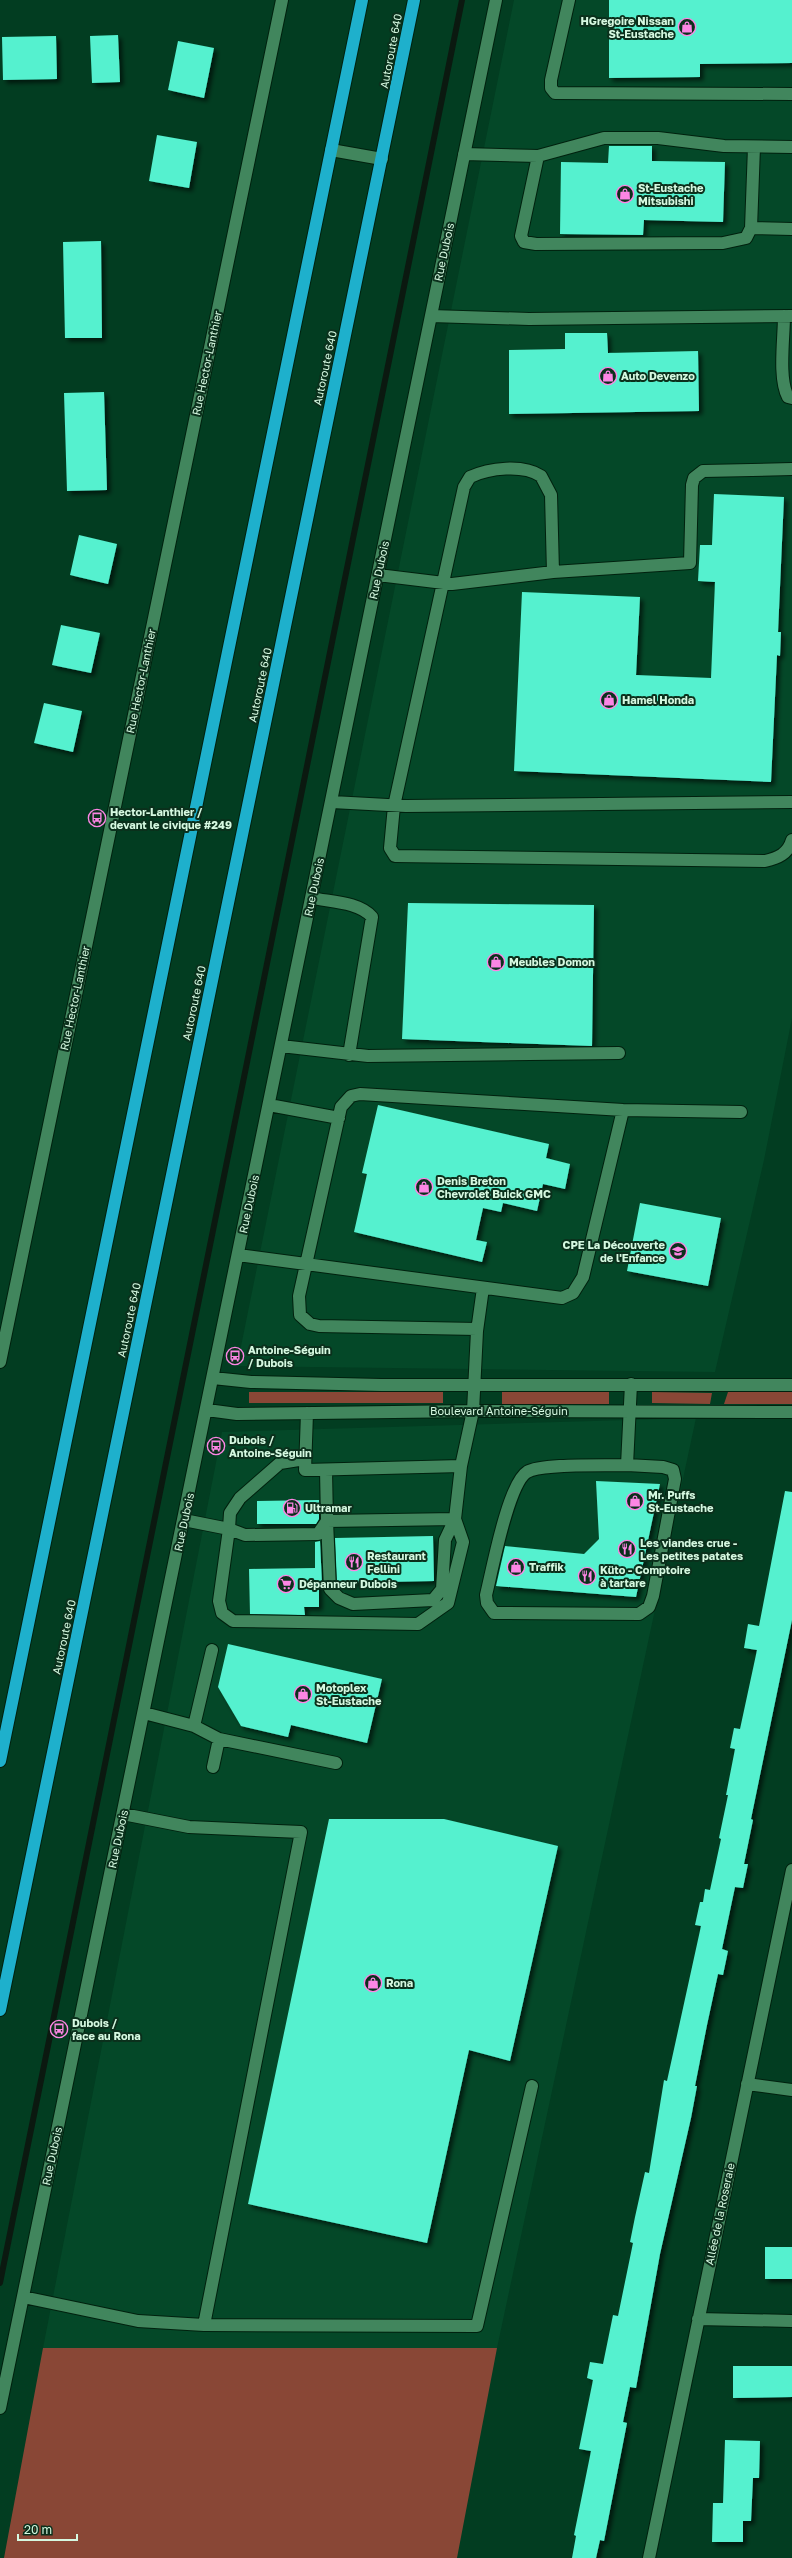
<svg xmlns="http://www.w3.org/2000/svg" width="792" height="2558" viewBox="0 0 792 2558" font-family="'Golos Text',sans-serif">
<defs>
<filter id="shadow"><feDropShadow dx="3.5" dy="3.5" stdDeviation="2" flood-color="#0009"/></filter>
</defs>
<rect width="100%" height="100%" fill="#023d21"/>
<path fill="#044828" d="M 514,0 L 792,0 L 792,1018 L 764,1160 L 715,1372 L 237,1366 Z
M 696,1418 L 497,2348 L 115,2359 L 43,2348 L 222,1432 Z"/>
<path fill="#894736" d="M 249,1392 L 443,1392 L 443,1403 L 249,1403 Z
M 502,1392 L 609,1392 L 609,1404 L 502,1404 Z
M 652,1392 L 712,1393 L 710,1404 L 652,1403 Z
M 728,1392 L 792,1392 L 792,1404 L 724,1404 Z
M 43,2348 L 497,2348 L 457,2558 L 4,2558 Z"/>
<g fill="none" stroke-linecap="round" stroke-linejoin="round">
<path stroke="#0b1910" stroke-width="6" d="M 0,2283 L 462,0"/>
</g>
<path fill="#55f1cf" filter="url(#shadow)" d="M 609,0 L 792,0 L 792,63 L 700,64 L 700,77 L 609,78 Z
M 118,35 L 120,82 L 92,83 L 90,36 Z
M 56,36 L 57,79 L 3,80 L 2,37 Z
M 178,41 L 214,48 L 204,98 L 168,90 Z
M 157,135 L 197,142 L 189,188 L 149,181 Z
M 609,146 L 652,146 L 652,161 L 725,162 L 723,222 L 644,220 L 643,235 L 560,234 L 561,162 L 608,163 Z
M 101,241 L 102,338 L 65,338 L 63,242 Z
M 565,333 L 607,333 L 608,353 L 698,351 L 699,411 L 509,414 L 509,350 L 565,349 Z
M 104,392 L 107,490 L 67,491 L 64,393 Z
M 714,494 L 784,497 L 778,632 L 781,632 L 780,656 L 777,655 L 771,782 L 514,771 L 522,592 L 640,597 L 636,675 L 711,678 L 715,582 L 698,581 L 700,545 L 712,545 Z
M 79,535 L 117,544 L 108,584 L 70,575 Z
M 61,625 L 100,633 L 91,673 L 52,665 Z
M 44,703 L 82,711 L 73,752 L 34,743 Z
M 408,903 L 594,905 L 592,1046 L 402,1039 Z
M 378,1105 L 549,1144 L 546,1158 L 570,1164 L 565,1189 L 543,1184 L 537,1211 L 503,1203 L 501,1212 L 483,1208 L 476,1240 L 487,1242 L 482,1262 L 354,1232 L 367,1174 L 362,1173 Z
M 640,1203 L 721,1218 L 708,1286 L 627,1271 Z
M 596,1481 L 660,1484 L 636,1597 L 496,1586 L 505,1546 L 584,1554 L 599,1539 Z
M 785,1491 L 792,1492 L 792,1620 L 751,1819 L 753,1820 L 744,1864 L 748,1864 L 743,1888 L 735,1887 L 722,1949 L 728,1951 L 723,1975 L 718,1974 L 707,2025 L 695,2086 L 697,2086 L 691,2118 L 660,2254 L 636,2388 L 630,2387 L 623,2422 L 627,2423 L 604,2541 L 600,2540 L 596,2558 L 572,2558 L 576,2536 L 574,2535 L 591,2451 L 579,2449 L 593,2380 L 587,2378 L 590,2362 L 603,2364 L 613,2315 L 618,2316 L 633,2243 L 630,2242 L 635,2217 L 645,2172 L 649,2173 L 664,2080 L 667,2081 L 701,1926 L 695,1925 L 700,1902 L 703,1902 L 705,1889 L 710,1890 L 721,1839 L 719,1838 L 728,1795 L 726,1795 L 735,1749 L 730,1748 L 734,1728 L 740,1729 L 757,1650 L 744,1648 L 748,1624 L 759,1626 Z
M 319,1500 L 319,1519 L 316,1524 L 257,1524 L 257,1501 Z
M 433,1536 L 434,1581 L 337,1583 L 335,1538 Z
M 320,1541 L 322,1584 L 319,1584 L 319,1607 L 304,1607 L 305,1615 L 250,1614 L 249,1569 L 315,1568 L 315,1542 Z
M 228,1644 L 382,1679 L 367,1743 L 291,1725 L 288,1737 L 241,1726 L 218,1687 Z
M 329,1819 L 444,1819 L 558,1846 L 510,2061 L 469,2050 L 427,2243 L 248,2204 Z
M 765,2247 L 792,2247 L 792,2279 L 765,2279 Z
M 733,2366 L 792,2366 L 792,2397 L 733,2398 Z
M 725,2440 L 760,2441 L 759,2478 L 753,2478 L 751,2521 L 743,2521 L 743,2542 L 712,2542 L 713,2503 L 723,2503 Z"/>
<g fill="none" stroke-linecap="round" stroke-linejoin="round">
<defs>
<path id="minor" d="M 569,0 L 551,80 L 551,88 L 555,93 L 792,94
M 331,150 L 382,159
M 464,154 L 538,156 L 604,138 L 658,138 L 724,146 L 792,147
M 538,156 L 521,236 L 524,242 L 536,244 L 723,243 L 746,238 L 751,228 L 792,229
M 751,228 L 754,147
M 431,316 L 529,319 L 792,316
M 784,316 C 784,338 778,379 788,397 L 792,398
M 553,572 L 551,495 L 541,476 C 523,464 489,468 470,477 L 464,487 L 394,806 L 390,848 L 395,856 L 765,861 C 778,858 788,854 792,840
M 378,575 L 452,584 L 553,572 L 690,563 L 692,485 L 694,478 L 703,471 L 792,469
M 332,802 L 406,806 L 792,802
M 312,898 C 331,902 359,902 372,917 L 349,1055
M 281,1046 L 368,1056 L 619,1053
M 269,1105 L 339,1118
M 238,1255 L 562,1298 L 573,1293 L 583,1277 L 623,1110
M 477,1329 L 319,1326 L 310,1324 L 300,1315 L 299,1296 L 341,1107 L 351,1096 L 360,1094 L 623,1110 L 741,1112
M 0,1362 L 282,0
M 213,1378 L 251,1382 L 381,1385 L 792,1385
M 207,1410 L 237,1414 L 473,1411 L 792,1412
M 307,1413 L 305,1470 L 461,1466 L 473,1411 L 477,1331 L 483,1288
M 627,1465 L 663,1467 L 673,1470 L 675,1479 L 653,1596 L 649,1607 L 639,1614 L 494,1613 L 487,1603 L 486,1595 C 492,1571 508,1484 527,1472 C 542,1463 606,1466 627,1465 L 631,1384
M 326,1470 L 327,1521 L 455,1519 L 461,1466
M 184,1520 L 229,1529 L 230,1513 L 240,1498 L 280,1463 L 305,1459
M 327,1521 L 318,1534 L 245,1535 L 229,1529 L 219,1601 L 222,1613 L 233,1621 L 418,1624 L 448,1603 L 463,1542 L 455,1519
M 327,1521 L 330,1589 L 339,1598 L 353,1604 L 433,1600 L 442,1589 L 445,1540 L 455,1519
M 144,1713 L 194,1726 L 212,1650
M 194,1726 L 219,1739 L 336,1763
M 213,1767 L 219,1739
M 123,1814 L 189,1827 L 301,1832 L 204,2325
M 747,2084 L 792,2090
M 23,2297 L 138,2321 L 204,2325 L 477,2326 L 532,2086
M 698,2319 L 792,2321
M 0,2408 L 496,0
M 649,2558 L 792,1870"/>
<path id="highway" d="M 0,1761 L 362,0
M 0,2010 L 414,0"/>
</defs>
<use href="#minor" stroke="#00210e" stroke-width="14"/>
<use href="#highway" stroke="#00210e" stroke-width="14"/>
<use href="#minor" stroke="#41865d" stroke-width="12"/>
<use href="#highway" stroke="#1eb0cc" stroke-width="12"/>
</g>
<defs>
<symbol id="shop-ring" viewBox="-11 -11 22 22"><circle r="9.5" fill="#0b301c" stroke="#fc86e4" stroke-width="1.5"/><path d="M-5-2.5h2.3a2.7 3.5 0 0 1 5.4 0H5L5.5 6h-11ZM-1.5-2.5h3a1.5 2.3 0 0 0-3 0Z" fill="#fc86e4"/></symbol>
<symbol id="bus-ring" viewBox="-11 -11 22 22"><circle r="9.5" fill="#0b301c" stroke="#fc86e4" stroke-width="1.5"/><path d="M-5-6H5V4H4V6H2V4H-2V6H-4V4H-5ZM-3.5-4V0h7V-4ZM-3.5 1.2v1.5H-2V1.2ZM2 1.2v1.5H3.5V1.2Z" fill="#fc86e4"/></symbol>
<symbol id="school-ring" viewBox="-11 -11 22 22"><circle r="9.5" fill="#0b301c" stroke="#fc86e4" stroke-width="1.5"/><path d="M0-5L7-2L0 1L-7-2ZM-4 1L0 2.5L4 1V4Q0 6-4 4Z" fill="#fc86e4"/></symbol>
<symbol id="fuel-ring" viewBox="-11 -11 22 22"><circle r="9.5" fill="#0b301c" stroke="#fc86e4" stroke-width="1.5"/><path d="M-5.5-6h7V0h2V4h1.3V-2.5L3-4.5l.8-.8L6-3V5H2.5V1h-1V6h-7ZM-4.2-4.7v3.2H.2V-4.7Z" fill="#fc86e4"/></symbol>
<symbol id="restaurant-ring" viewBox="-11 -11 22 22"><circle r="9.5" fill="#0b301c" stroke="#fc86e4" stroke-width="1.5"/><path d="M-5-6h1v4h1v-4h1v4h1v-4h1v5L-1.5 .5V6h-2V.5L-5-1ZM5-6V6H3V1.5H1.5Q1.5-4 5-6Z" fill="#fc86e4"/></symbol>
<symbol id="supermarket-ring" viewBox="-11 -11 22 22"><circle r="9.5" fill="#0b301c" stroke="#fc86e4" stroke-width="1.5"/><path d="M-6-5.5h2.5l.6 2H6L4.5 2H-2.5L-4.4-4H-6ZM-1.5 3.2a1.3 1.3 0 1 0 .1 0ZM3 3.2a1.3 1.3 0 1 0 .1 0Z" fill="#fc86e4"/></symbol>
</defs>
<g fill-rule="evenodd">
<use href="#shop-ring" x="677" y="17" width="20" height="20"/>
<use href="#shop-ring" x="615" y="184" width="20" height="20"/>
<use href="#shop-ring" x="598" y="366" width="20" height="20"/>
<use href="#shop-ring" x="599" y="690" width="20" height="20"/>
<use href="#bus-ring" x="87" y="808" width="20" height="20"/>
<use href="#shop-ring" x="486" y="952" width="20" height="20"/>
<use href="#shop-ring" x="414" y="1177" width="20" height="20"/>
<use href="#school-ring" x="668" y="1241" width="20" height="20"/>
<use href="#bus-ring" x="225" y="1346" width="20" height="20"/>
<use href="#bus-ring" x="206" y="1436" width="20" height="20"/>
<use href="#shop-ring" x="625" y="1491" width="20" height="20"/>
<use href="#fuel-ring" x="282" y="1498" width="20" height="20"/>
<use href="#restaurant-ring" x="617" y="1539" width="20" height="20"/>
<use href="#restaurant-ring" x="344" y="1552" width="20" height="20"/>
<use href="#shop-ring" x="506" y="1557" width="20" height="20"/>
<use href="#restaurant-ring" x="577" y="1566" width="20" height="20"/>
<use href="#supermarket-ring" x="276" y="1574" width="20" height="20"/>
<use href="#shop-ring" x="293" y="1684" width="20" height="20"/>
<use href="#shop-ring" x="363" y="1973" width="20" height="20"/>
<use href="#bus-ring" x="49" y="2019" width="20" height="20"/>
</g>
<g text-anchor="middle" stroke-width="4" stroke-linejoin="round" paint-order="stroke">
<g font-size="11" font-weight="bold" fill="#d6f9e1" stroke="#0b301c" text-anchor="start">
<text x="674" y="25" text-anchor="end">HGregoire Nissan<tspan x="674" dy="13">St-Eustache</tspan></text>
<text x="638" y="192">St-Eustache<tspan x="638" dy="13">Mitsubishi</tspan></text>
<text x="621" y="380">Auto Devenzo</text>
<text x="622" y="704">Hamel Honda</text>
<text x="110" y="816">Hector-Lanthier /<tspan x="110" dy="13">devant le civique #249</tspan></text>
<text x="509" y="966">Meubles Domon</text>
<text x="437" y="1185">Denis Breton<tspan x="437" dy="13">Chevrolet Buick GMC</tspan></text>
<text x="665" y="1249" text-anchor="end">CPE La Découverte<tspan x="665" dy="13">de l'Enfance</tspan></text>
<text x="248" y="1354">Antoine-Séguin<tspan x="248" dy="13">/ Dubois</tspan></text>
<text x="229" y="1444">Dubois /<tspan x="229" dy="13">Antoine-Séguin</tspan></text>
<text x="648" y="1499">Mr. Puffs<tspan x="648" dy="13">St-Eustache</tspan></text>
<text x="305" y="1512">Ultramar</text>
<text x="640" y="1547">Les viandes crue -<tspan x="640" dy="13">Les petites patates</tspan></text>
<text x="367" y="1560">Restaurant<tspan x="367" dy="13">Fellini</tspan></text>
<text x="529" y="1571">Traffik</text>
<text x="600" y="1574">Küto - Comptoire<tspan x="600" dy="13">à tartare</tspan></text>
<text x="299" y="1588">Dépanneur Dubois</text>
<text x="316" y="1692">Motoplex<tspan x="316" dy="13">St-Eustache</tspan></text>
<text x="386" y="1987">Rona</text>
<text x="72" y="2027">Dubois /<tspan x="72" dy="13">face au Rona</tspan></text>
</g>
<g font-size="11" fill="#d6f9e1" stroke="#0b301c">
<text transform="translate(391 51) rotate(-79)" y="4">Autoroute 640</text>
<text transform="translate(444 252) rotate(-78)" y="4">Rue Dubois</text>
<text transform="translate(207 363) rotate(-78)" y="4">Rue Hector-Lanthier</text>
<text transform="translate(325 368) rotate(-78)" y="4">Autoroute 640</text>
<text transform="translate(379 570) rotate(-78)" y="4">Rue Dubois</text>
<text transform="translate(141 681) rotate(-78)" y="4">Rue Hector-Lanthier</text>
<text transform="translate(260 685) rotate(-78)" y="4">Autoroute 640</text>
<text transform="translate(314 887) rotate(-78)" y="4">Rue Dubois</text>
<text transform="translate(75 998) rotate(-78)" y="4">Rue Hector-Lanthier</text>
<text transform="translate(194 1003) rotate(-78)" y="4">Autoroute 640</text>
<text transform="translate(249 1204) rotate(-78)" y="4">Rue Dubois</text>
<text transform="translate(129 1320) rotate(-78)" y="4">Autoroute 640</text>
<text x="499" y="1415">Boulevard Antoine-Séguin</text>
<text transform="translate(184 1522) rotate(-78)" y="4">Rue Dubois</text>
<text transform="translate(64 1637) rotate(-78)" y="4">Autoroute 640</text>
<text transform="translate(118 1839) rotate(-78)" y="4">Rue Dubois</text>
<text transform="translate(52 2156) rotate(-78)" y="4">Rue Dubois</text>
<text transform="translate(720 2214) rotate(-78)" y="4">Allée de la Roseraie</text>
</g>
</g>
<path d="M18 2534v6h59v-6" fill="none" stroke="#d6f9e1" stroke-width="2"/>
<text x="24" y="2534" font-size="12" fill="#d6f9e1" stroke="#0b301c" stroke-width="3" paint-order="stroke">20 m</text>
</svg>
